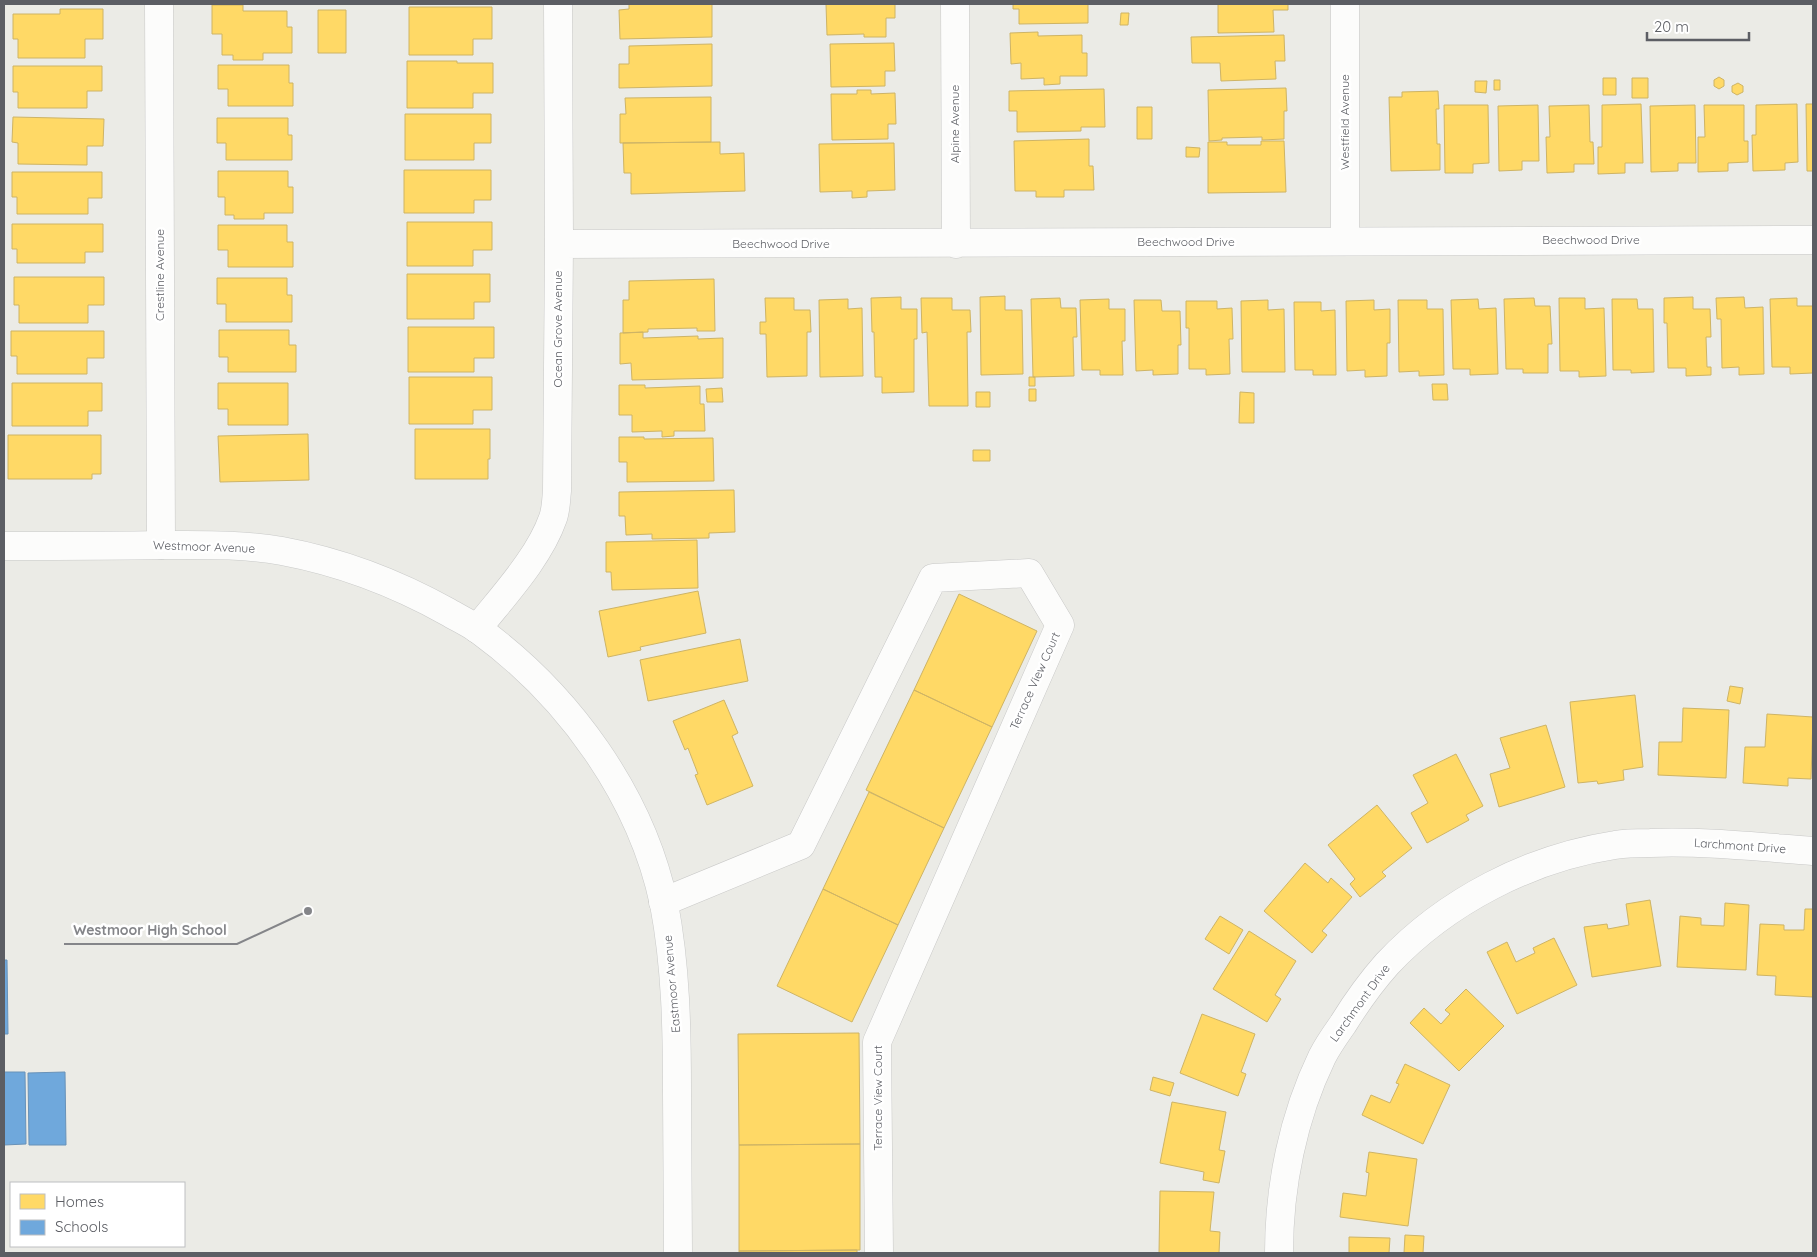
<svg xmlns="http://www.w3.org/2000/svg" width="1817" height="1257" viewBox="0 0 1817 1257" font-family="Quicksand,sans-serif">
<rect width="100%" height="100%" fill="#ebebe6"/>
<path fill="#ffd966" stroke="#ceb465" d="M 629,4 L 712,4 L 712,37 L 620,39 L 619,10 L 629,9 Z
M 826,4 L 895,4 L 895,18 L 886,18 L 886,37 L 864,37 L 864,34 L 827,35 Z
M 1013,4 L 1088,4 L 1088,23 L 1019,24 L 1019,9 L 1013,9 Z
M 1218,4 L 1288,4 L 1288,10 L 1273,10 L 1274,32 L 1218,33 Z
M 212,5 L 243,5 L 243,11 L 287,11 L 287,27 L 292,27 L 292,53 L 263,53 L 263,60 L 233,60 L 233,55 L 222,55 L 222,34 L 212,34 Z
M 409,7 L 492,7 L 492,39 L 473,39 L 473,55 L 409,55 Z
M 60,9 L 103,9 L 103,39 L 85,39 L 85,58 L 18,58 L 18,39 L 13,39 L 13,14 L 60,14 Z
M 318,10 L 346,10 L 346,53 L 318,53 Z
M 1121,13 L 1129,13 L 1128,25 L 1120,25 Z
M 1038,32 L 1038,36 L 1082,35 L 1082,53 L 1087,53 L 1087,76 L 1060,76 L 1060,84 L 1044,85 L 1044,78 L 1021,79 L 1021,63 L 1011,64 L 1010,33 Z
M 1284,35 L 1285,61 L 1275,61 L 1276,79 L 1221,81 L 1220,63 L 1192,63 L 1191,37 Z
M 894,43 L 895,71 L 885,71 L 885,86 L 831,87 L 830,44 Z
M 712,44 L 712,86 L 619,88 L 619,64 L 629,64 L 629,46 Z
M 407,61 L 457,61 L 457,63 L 493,63 L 493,93 L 473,93 L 473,108 L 407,108 Z
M 218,65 L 289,65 L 289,83 L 293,83 L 293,106 L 228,106 L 228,89 L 218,89 Z
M 13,66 L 102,66 L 102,91 L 87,91 L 87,108 L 18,108 L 18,92 L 13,92 Z
M 1719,77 L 1724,80 L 1724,86 L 1719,89 L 1714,86 L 1714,80 Z
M 1603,78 L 1616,78 L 1616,95 L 1603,95 Z
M 1632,78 L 1648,78 L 1648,98 L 1632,98 Z
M 1494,80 L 1500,80 L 1500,90 L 1494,90 Z
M 1475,81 L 1487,81 L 1486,93 L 1475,92 Z
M 1738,83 L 1743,86 L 1743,92 L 1737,95 L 1732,92 L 1732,86 Z
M 1286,88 L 1287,111 L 1284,111 L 1284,139 L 1262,140 L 1262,137 L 1222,138 L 1222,140 L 1209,141 L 1208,90 Z
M 1104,89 L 1105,127 L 1081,127 L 1081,131 L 1017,132 L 1017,111 L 1009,111 L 1009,91 Z
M 857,90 L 871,90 L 871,94 L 895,93 L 896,124 L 888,124 L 888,139 L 832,140 L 831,94 L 857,94 Z
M 1438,91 L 1439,109 L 1436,109 L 1437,144 L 1440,144 L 1440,170 L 1391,171 L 1389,97 L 1402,97 L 1402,92 Z
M 711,97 L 711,142 L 620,143 L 620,114 L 626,114 L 625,98 Z
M 1641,104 L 1643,163 L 1625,163 L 1625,173 L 1598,174 L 1598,147 L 1602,147 L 1602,105 Z
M 1797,104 L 1798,162 L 1785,163 L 1785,170 L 1753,171 L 1752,135 L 1756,135 L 1756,105 Z
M 1806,104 L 1813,104 L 1813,171 L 1807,171 Z
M 1444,105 L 1488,105 L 1489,163 L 1473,164 L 1473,173 L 1445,173 Z
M 1538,105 L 1539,161 L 1522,161 L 1522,170 L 1499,171 L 1498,106 Z
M 1589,105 L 1590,142 L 1593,142 L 1594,164 L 1574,164 L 1574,172 L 1547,173 L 1546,137 L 1550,137 L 1549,106 Z
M 1695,105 L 1696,163 L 1678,163 L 1678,171 L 1651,172 L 1650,106 Z
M 1704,105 L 1744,105 L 1744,141 L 1748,141 L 1748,162 L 1728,163 L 1728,171 L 1698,172 L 1698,137 L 1705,137 Z
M 1137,107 L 1152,107 L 1152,139 L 1137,139 Z
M 405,114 L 491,114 L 491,143 L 474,143 L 474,160 L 405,160 Z
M 13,117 L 104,119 L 103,146 L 87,146 L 87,165 L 18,164 L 18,143 L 12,142 Z
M 217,118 L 288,118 L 288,135 L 292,135 L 292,160 L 226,160 L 226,143 L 217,143 Z
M 1089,139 L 1089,166 L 1093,166 L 1094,190 L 1064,190 L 1064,197 L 1036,197 L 1036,191 L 1015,191 L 1014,141 Z
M 1261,141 L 1284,141 L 1286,192 L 1208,193 L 1208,142 L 1227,142 L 1227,145 L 1261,145 Z
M 720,142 L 720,154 L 744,153 L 745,191 L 631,194 L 631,173 L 624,173 L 623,143 Z
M 894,143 L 895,190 L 867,191 L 867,197 L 852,198 L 852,191 L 820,192 L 819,144 Z
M 1186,147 L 1200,148 L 1199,157 L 1186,157 Z
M 404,170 L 491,170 L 491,200 L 474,200 L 474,213 L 404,213 Z
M 218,171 L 288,171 L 288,187 L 293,187 L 293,213 L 264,213 L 264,219 L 234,219 L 234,215 L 225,215 L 225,197 L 218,197 Z
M 12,172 L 102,172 L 102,198 L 88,198 L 88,214 L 17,214 L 17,197 L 12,197 Z
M 407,222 L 492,222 L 492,250 L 473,250 L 473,266 L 407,266 Z
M 12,224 L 103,224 L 103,252 L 85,252 L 85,263 L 17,263 L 17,249 L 12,249 Z
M 218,225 L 287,225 L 287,242 L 293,242 L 293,267 L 228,267 L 228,250 L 218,250 Z
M 407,274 L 490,274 L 490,302 L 474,302 L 474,319 L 407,319 Z
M 14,277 L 104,277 L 104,305 L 88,305 L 88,323 L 19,323 L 19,305 L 14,305 Z
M 217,278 L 287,278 L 287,295 L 292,295 L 292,322 L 226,322 L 226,304 L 217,304 Z
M 714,279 L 715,331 L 697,331 L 697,328 L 648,329 L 648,332 L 623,333 L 623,300 L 629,300 L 629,281 Z
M 1005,296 L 1005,310 L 1022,310 L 1023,374 L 981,375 L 980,297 Z
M 901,297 L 901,309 L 917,309 L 917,339 L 914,339 L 914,392 L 882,393 L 882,377 L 875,377 L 874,332 L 872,332 L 871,298 Z
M 1693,297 L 1693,309 L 1710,309 L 1711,337 L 1706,337 L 1707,367 L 1711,367 L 1711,375 L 1686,376 L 1686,368 L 1668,368 L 1667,323 L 1664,323 L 1664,298 Z
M 1744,297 L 1745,308 L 1763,307 L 1764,374 L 1739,375 L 1739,367 L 1722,368 L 1721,319 L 1717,319 L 1716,298 Z
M 765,298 L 794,298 L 794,310 L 810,310 L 811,332 L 807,332 L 807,376 L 767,377 L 766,334 L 760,334 L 760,322 L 766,322 Z
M 921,298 L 952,298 L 952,310 L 970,310 L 971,332 L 967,332 L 968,406 L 929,406 L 927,332 L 922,333 Z
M 1060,298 L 1061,308 L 1076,308 L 1077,337 L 1073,337 L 1074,376 L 1033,377 L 1031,299 Z
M 1534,298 L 1535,306 L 1550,306 L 1552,344 L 1548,344 L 1548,373 L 1523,373 L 1523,369 L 1506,369 L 1504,299 Z
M 1559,298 L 1585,298 L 1585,309 L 1604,308 L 1606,376 L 1579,377 L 1579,371 L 1560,371 Z
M 1797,298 L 1797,306 L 1813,306 L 1813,373 L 1790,374 L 1790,367 L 1772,367 L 1770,299 Z
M 848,299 L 848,309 L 862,308 L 863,376 L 820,377 L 819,300 Z
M 1109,299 L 1109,309 L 1125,309 L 1125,341 L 1122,341 L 1123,375 L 1100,375 L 1100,370 L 1082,370 L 1080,300 Z
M 1478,299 L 1479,309 L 1496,308 L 1498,374 L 1470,375 L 1470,369 L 1453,369 L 1451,300 Z
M 1612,299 L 1637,299 L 1638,309 L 1653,309 L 1654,372 L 1631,373 L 1631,370 L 1613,370 Z
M 1134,300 L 1161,300 L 1162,311 L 1180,311 L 1181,345 L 1178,345 L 1178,374 L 1153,375 L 1153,370 L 1136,371 Z
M 1268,300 L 1268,310 L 1284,309 L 1285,372 L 1242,372 L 1241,301 Z
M 1374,300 L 1374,310 L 1390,309 L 1390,343 L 1387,343 L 1387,376 L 1365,377 L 1365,370 L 1347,371 L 1346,301 Z
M 1398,300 L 1427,300 L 1427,309 L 1443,309 L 1444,375 L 1419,376 L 1419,371 L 1399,372 Z
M 1186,301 L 1217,301 L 1217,309 L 1232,308 L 1233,339 L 1229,339 L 1230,374 L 1206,375 L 1206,369 L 1189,369 L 1189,328 L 1186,328 Z
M 1294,302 L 1321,302 L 1321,311 L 1335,310 L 1336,375 L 1313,375 L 1313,370 L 1295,370 Z
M 408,327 L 494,327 L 494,358 L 474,358 L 474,372 L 408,372 Z
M 219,330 L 289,330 L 289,345 L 296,345 L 296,372 L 228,372 L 228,357 L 219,357 Z
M 11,331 L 104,331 L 104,358 L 87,358 L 87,374 L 17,374 L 17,356 L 11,356 Z
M 643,332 L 643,338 L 698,336 L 698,339 L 723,338 L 723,378 L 632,380 L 631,363 L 620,364 L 620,333 Z
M 409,377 L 492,377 L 492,410 L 473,410 L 473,424 L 409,424 Z
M 1029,377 L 1035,377 L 1035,386 L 1029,386 Z
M 12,383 L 102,383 L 102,411 L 88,411 L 88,426 L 12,426 Z
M 218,383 L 288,383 L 288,425 L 228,425 L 228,409 L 218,409 Z
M 1432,384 L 1447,384 L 1448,400 L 1433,400 Z
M 619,385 L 645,385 L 645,388 L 700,386 L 700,404 L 704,404 L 705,431 L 674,431 L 674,436 L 662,437 L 662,431 L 632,432 L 632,415 L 619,415 Z
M 722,388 L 723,402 L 707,402 L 706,389 Z
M 1029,389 L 1036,389 L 1036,401 L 1029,401 Z
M 976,392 L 990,392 L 990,407 L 976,407 Z
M 1240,392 L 1254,393 L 1254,423 L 1239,423 Z
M 415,429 L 490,429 L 490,459 L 488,459 L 488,479 L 415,479 Z
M 308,434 L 309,480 L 220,482 L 218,436 Z
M 8,435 L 101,435 L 101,474 L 92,474 L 92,479 L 8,479 Z
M 619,437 L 644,437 L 644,439 L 713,438 L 714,481 L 627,482 L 627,462 L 619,462 Z
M 973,450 L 990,450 L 990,461 L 973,461 Z
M 734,490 L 735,532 L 709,533 L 709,538 L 652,539 L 652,534 L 626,535 L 625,516 L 619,516 L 619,492 Z
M 697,540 L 698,588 L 612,590 L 611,572 L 606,572 L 606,542 Z
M 698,591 L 706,633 L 640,647 L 641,650 L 608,657 L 599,611 Z
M 959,594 L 1037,631 L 992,727 L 914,690 Z
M 740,639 L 748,681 L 648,701 L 640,660 Z
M 1730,686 L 1743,688 L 1740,704 L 1727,701 Z
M 914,690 L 992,727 L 944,828 L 866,790 Z
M 1635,695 L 1643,767 L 1623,770 L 1624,780 L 1598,784 L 1597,781 L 1578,783 L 1570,702 Z
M 724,700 L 738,733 L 732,736 L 753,786 L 707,805 L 695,775 L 698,774 L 688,748 L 685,750 L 673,721 Z
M 1683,708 L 1729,710 L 1726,778 L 1658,775 L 1659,742 L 1682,742 Z
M 1767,714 L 1813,717 L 1811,779 L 1788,778 L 1788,786 L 1743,783 L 1745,747 L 1765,747 Z
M 1546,725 L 1565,787 L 1499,807 L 1490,774 L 1510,768 L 1500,738 Z
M 1456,754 L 1483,806 L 1466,815 L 1469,820 L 1427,843 L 1411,813 L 1428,803 L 1413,775 Z
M 869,792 L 944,828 L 898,925 L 823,889 Z
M 1377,805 L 1412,848 L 1382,872 L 1386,876 L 1360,897 L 1350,884 L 1355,879 L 1328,845 Z
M 1305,863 L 1328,883 L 1331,878 L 1352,897 L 1322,931 L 1327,935 L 1312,953 L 1264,911 Z
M 823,889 L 898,925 L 852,1022 L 777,986 Z
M 1650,900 L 1661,966 L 1592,977 L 1584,927 L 1607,924 L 1608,929 L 1629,925 L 1626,904 Z
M 1725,903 L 1749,905 L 1746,970 L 1677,967 L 1680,916 L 1701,918 L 1701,925 L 1724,926 Z
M 1805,909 L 1813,909 L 1813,997 L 1775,995 L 1776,976 L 1757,975 L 1760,924 L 1784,925 L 1784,930 L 1804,930 Z
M 1220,916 L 1243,930 L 1229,954 L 1205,939 Z
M 1249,931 L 1296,961 L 1275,995 L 1281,999 L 1267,1022 L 1213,989 Z
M 1554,938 L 1577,985 L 1517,1014 L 1487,952 L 1507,942 L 1516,962 L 1535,953 L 1533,948 Z
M 1466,989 L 1504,1026 L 1459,1071 L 1410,1023 L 1424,1008 L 1441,1024 L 1450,1014 L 1445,1010 Z
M 1202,1014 L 1255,1034 L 1241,1072 L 1246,1074 L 1238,1096 L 1180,1073 Z
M 859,1033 L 860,1144 L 739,1145 L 738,1034 Z
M 1405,1064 L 1450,1085 L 1423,1144 L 1362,1115 L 1371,1095 L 1390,1103 L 1399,1084 L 1396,1083 Z
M 1153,1077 L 1174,1083 L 1170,1096 L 1150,1090 Z
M 1172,1102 L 1226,1112 L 1219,1150 L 1225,1151 L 1219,1183 L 1203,1180 L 1204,1172 L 1160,1163 Z
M 860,1144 L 860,1250 L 739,1251 L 739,1145 Z
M 1369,1152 L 1417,1159 L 1408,1226 L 1340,1217 L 1343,1193 L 1366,1196 L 1369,1173 L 1366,1172 Z
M 1160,1191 L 1214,1192 L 1210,1231 L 1220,1232 L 1219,1253 L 1159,1253 Z
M 1405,1235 L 1424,1236 L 1423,1253 L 1404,1253 Z
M 1349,1237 L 1390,1238 L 1389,1253 L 1349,1253 Z
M 857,1250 L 857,1253 L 739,1253 L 739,1251 Z"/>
<path fill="#6fa8dc" stroke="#6992b8" d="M 4,960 L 7,960 L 8,1034 L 4,1034 Z
M 4,1072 L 25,1072 L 26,1144 L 4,1145 Z
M 65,1072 L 66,1145 L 29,1145 L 28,1073 Z"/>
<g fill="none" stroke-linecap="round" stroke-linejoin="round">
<defs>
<path id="street" d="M 159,4 L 161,545
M 955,4 L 956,244
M 1345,4 L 1345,241
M 559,244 L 1813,240
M 477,629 C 503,596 539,558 553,518 C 556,510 556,500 557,491 L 559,244 L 558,4
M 663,902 L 801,845 L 933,578 L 1029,573 L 1060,625 L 877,1042 L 879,1253
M 1279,1253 C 1279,1186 1293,1117 1322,1057 C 1328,1045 1336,1034 1343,1024 C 1356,1003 1371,982 1387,964 C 1446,901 1530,858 1615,845 C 1626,843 1638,843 1650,843 C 1704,841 1759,847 1813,851"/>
<path id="secondary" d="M 4,546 C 57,546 110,546 164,545 C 203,545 243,544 282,551 C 341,562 396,583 448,612 C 458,618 469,623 479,630 C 568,695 641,795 664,904 C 676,967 677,1030 677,1093 C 677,1147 678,1200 678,1253"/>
</defs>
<use href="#street" stroke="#c8c8c7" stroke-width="29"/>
<use href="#secondary" stroke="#c8c9c8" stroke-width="29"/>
<use href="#street" stroke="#fcfcfb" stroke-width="28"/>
<use href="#secondary" stroke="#fcfcfb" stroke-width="28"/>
</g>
<g text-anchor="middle" stroke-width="5" stroke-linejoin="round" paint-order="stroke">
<g font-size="12" fill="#5c5e64" stroke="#fff">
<text transform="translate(1345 122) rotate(-90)" y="4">Westfield Avenue</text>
<text transform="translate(955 124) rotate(-90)" y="4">Alpine Avenue</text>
<text x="1591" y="244">Beechwood Drive</text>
<text x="1186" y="246">Beechwood Drive</text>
<text x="781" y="248">Beechwood Drive</text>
<text transform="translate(160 275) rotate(-90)" y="4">Crestline Avenue</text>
<text transform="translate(558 329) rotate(-90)" y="4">Ocean Grove Avenue</text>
<text transform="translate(204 547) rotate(2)" y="4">Westmoor Avenue</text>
<text transform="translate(1035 681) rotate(-66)" y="4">Terrace View Court</text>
<text transform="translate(1740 846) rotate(4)" y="4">Larchmont Drive</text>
<text transform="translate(672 984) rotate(-95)" y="4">Eastmoor Avenue</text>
<text transform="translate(1360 1003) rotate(-54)" y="4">Larchmont Drive</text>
<text transform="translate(878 1098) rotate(-90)" y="4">Terrace View Court</text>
</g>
</g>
<path fill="none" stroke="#848589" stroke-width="2" d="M308 911L237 944H64"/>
<circle fill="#848589" stroke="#fff" stroke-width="2" cx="308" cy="911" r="5"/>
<g font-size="14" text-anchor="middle" font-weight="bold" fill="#848589" stroke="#fff" stroke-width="5" stroke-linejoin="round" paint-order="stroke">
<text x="150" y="935">Westmoor High School</text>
</g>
<rect width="1817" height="1257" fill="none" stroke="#5c5e64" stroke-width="10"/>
<rect x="10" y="1182" width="175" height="65" fill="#ffffff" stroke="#bebfc1"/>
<rect x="20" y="1194" width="25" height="15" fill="#ffd966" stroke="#bebfc1"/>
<text x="55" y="1207" font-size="15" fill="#5c5e64">Homes</text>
<rect x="20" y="1220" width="25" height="15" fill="#6fa8dc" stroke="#bebfc1"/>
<text x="55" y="1232" font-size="15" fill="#5c5e64">Schools</text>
<path d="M1647 32v8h102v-8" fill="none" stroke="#5c5e64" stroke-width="2.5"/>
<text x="1654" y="32" font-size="15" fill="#5c5e64" stroke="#ffffff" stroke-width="4" paint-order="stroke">20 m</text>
</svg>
